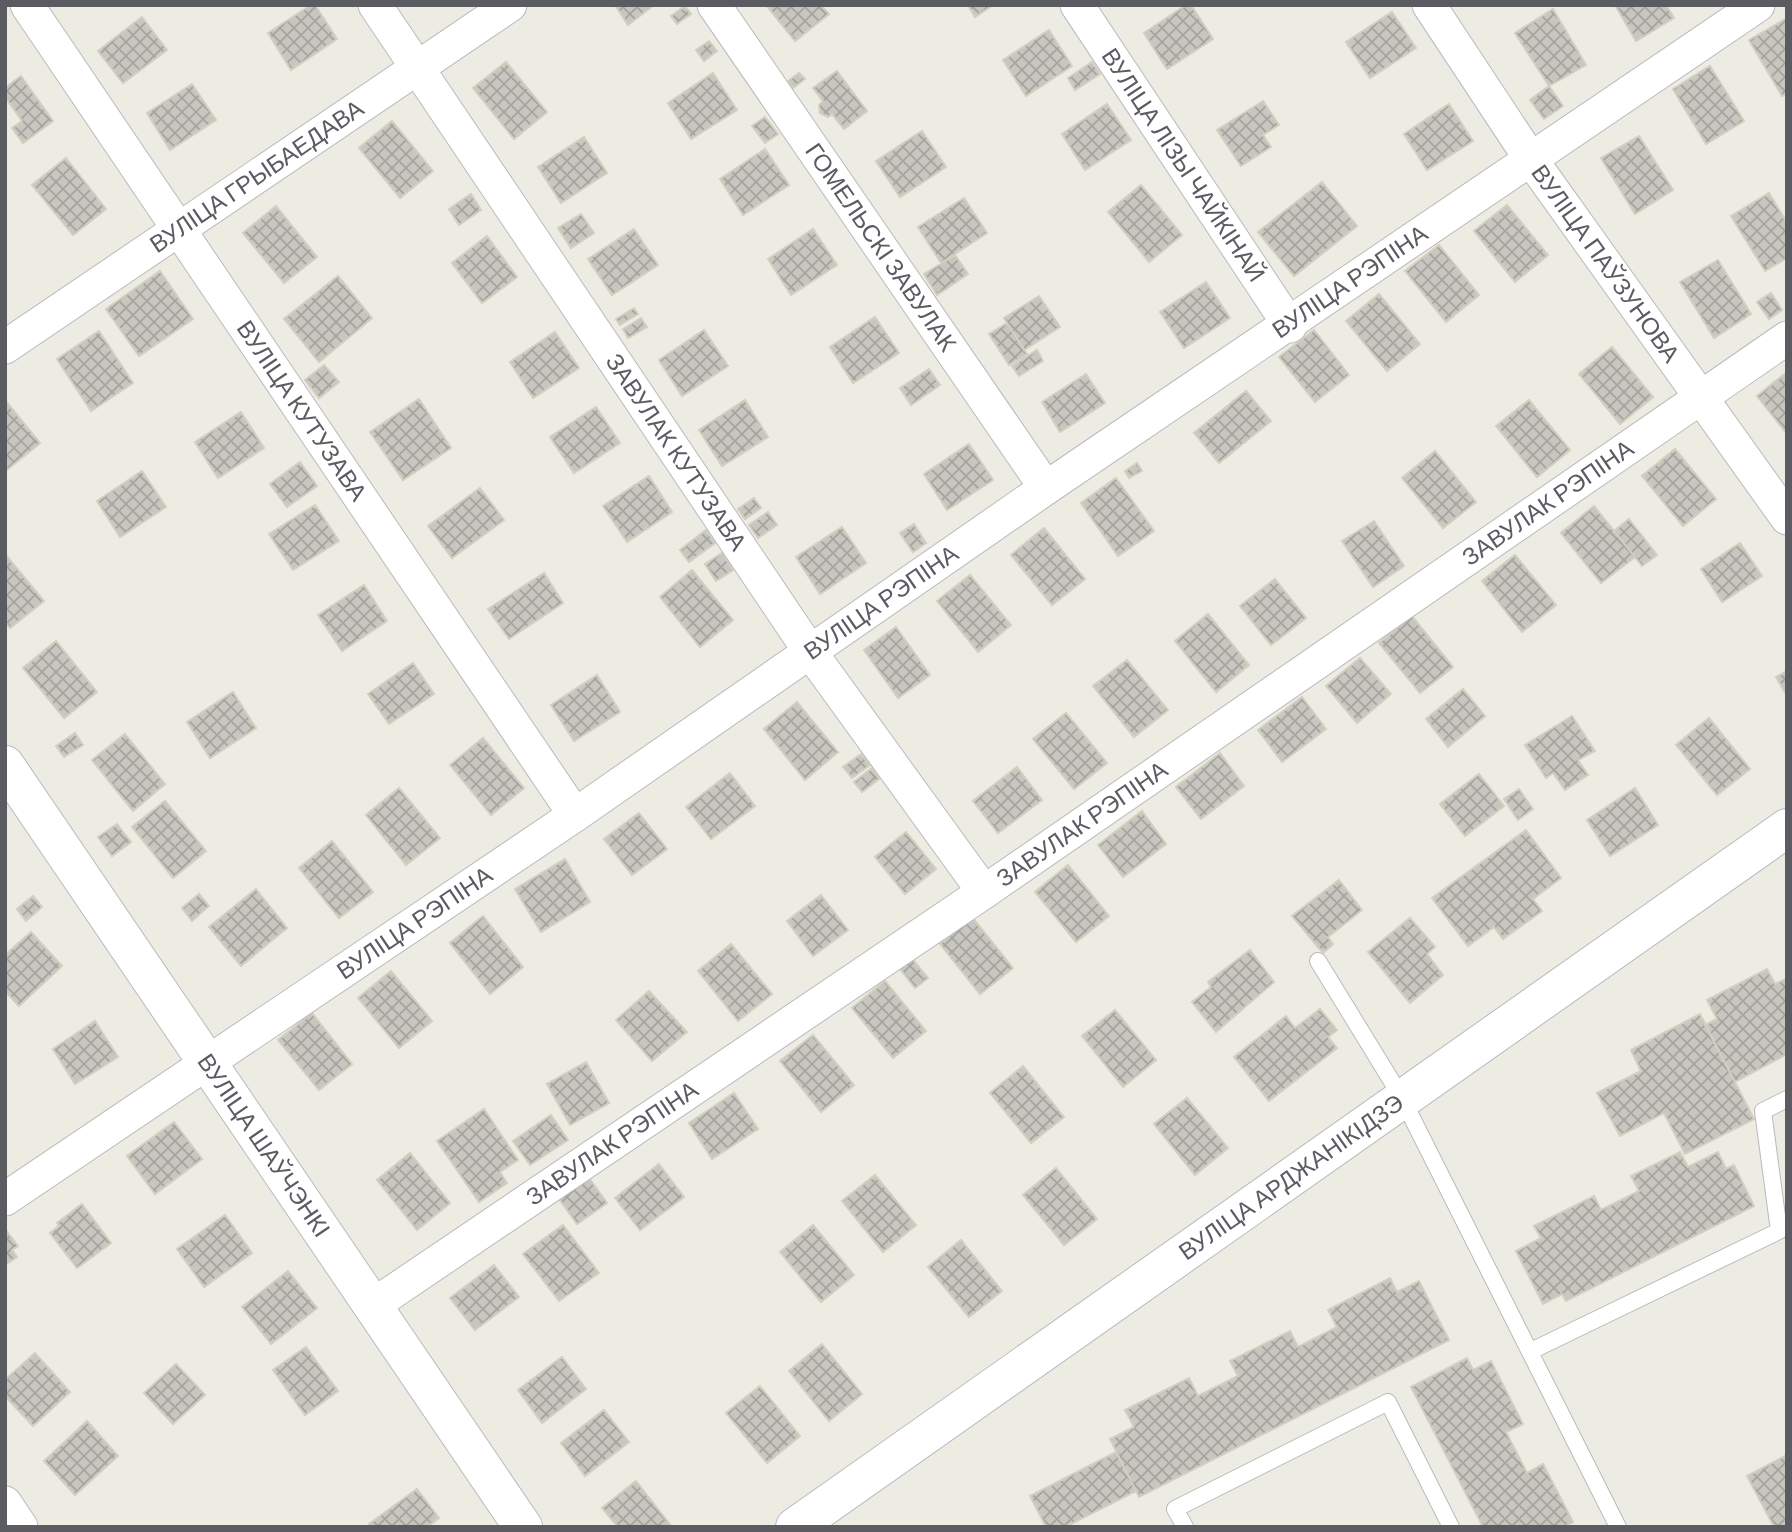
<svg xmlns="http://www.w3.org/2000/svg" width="1792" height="1532" viewBox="0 0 1792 1532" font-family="Barlow,sans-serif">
<defs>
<pattern id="building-cross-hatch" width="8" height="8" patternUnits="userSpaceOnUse" patternTransform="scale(1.75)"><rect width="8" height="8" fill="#c8c6bf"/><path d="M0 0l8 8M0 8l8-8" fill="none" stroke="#a5a49f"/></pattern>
</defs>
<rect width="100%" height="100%" fill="#edece2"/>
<path fill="url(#building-cross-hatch)" stroke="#d1cfc0" stroke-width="2" d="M 311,5 L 315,5 L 337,39 L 291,70 L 268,33 Z
M 615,5 L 654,5 L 628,25 Z
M 766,5 L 821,5 L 829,14 L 795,41 Z
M 968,5 L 993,5 L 975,17 Z
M 1186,5 L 1191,5 L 1213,39 L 1167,69 L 1144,33 Z
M 1615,5 L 1666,5 L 1674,18 L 1636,41 Z
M 685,6 L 691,14 L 677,24 L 671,16 Z
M 1553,9 L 1586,65 L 1549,86 L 1515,33 Z
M 1392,12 L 1416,48 L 1370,78 L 1346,42 Z
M 142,17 L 167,50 L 123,83 L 98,51 Z
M 1787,18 L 1787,93 L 1782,96 L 1749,40 Z
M 1049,30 L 1072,66 L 1026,96 L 1003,60 Z
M 709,41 L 717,51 L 704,61 L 696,50 Z
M 506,62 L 547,112 L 514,139 L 473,88 Z
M 1092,62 L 1100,74 L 1075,90 L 1068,78 Z
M 1710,66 L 1744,121 L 1706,144 L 1673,89 Z
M 837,71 L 867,111 L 844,129 L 832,114 L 828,117 L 820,113 L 819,105 L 823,101 L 813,88 Z
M 713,73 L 737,110 L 691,139 L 668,103 Z
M 799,73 L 805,79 L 793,88 L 788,81 Z
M 21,76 L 53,121 L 23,143 L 12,128 L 22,121 L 5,97 L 5,88 Z
M 192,84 L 216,120 L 170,150 L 147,113 Z
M 1549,86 L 1563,106 L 1544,119 L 1530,100 Z
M 1263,101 L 1279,125 L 1263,135 L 1271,147 L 1241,166 L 1217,130 Z
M 1107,104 L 1131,140 L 1085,170 L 1062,134 Z
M 1449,104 L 1473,141 L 1427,170 L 1404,134 Z
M 765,117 L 778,134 L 765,143 L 752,126 Z
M 392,121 L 433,171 L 400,198 L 359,148 Z
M 922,131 L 946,167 L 900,197 L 876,161 Z
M 1639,136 L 1673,190 L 1635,214 L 1601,158 Z
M 584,137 L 607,173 L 561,203 L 538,167 Z
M 765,149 L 789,185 L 743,215 L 720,179 Z
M 66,158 L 106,209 L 73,235 L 32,185 Z
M 1322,182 L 1357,226 L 1294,276 L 1258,232 Z
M 1141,185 L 1182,235 L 1149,262 L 1108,212 Z
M 1769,193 L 1787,223 L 1787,258 L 1765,271 L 1731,216 Z
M 471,194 L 481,210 L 459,225 L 449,209 Z
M 964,198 L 987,233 L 941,263 L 918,227 Z
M 1507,205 L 1548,255 L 1515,282 L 1474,231 Z
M 276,206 L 317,257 L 284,283 L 243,233 Z
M 581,214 L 594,233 L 571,248 L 558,228 Z
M 634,229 L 658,265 L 612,295 L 588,259 Z
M 813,229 L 837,265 L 791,295 L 768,259 Z
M 487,236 L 517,277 L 482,303 L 452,263 Z
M 1439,245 L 1479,295 L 1446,322 L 1405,271 Z
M 955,255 L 968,274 L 937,295 L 924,274 Z
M 1718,260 L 1751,314 L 1714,338 L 1680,282 Z
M 160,271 L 193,319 L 139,356 L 106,309 Z
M 338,276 L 372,318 L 319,362 L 284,319 Z
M 1206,282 L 1230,318 L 1184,348 L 1160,312 Z
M 1771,293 L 1782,310 L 1769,319 L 1757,302 Z
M 1379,294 L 1420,344 L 1387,371 L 1346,321 Z
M 1039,296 L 1060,327 L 1024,350 L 1004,318 Z
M 634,308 L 638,314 L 620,325 L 616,319 Z
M 875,317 L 899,353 L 853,383 L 830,347 Z
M 641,318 L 647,327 L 628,338 L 623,329 Z
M 1007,323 L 1027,354 L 1009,365 L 989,334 Z
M 704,330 L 728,366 L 682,396 L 659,360 Z
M 1314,330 L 1349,375 L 1315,402 L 1279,357 Z
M 99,331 L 133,383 L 91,411 L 57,359 Z
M 555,332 L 579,368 L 533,398 L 510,362 Z
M 1612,347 L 1653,397 L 1620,424 L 1579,374 Z
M 1037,350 L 1043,361 L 1019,376 L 1012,366 Z
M 324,365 L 339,382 L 319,398 L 305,380 Z
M 929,369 L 940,385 L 911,405 L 900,388 Z
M 1787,372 L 1787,434 L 1757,396 Z
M 1086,374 L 1105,403 L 1060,432 L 1042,402 Z
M 1246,391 L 1271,421 L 1219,463 L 1194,433 Z
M 419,399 L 451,448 L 403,480 L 370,432 Z
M 5,400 L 40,443 L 7,470 L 5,468 Z
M 745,400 L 768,437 L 722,466 L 699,430 Z
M 1529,400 L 1570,450 L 1537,477 L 1496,426 Z
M 596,407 L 620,443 L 574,473 L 550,437 Z
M 241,412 L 264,448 L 218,478 L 195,442 Z
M 969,444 L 993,480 L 947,510 L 924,474 Z
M 1675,449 L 1716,499 L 1683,526 L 1642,476 Z
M 1435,451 L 1476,502 L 1443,528 L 1402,478 Z
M 300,462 L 317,486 L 287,507 L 270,484 Z
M 1137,463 L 1142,471 L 1129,478 L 1125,471 Z
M 142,471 L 166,507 L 120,537 L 97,501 Z
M 649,476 L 672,512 L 627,542 L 603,506 Z
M 1116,478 L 1154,531 L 1118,556 L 1081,503 Z
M 480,488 L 504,520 L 452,558 L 428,526 Z
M 754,498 L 761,508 L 745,519 L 738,509 Z
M 315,505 L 339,541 L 293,570 L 269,534 Z
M 1594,506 L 1635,557 L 1601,583 L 1561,533 Z
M 768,512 L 777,525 L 758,538 L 749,525 Z
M 1629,519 L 1657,555 L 1642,566 L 1614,531 Z
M 1374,521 L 1404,566 L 1373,587 L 1342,541 Z
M 914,524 L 926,543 L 913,552 L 900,533 Z
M 842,527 L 866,563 L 820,594 L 796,557 Z
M 1044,528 L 1085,579 L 1052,605 L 1011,555 Z
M 706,530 L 715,543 L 689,562 L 680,550 Z
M 1740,543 L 1762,576 L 1722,602 L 1701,569 Z
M 722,553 L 733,570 L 716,581 L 705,564 Z
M 5,554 L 44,601 L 10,628 L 5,622 Z
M 1515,555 L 1556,605 L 1522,632 L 1482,581 Z
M 692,570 L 733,620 L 700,647 L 660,597 Z
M 544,573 L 563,603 L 509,639 L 488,609 Z
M 970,575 L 1011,625 L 978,652 L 937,601 Z
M 1275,579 L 1306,618 L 1271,645 L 1240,606 Z
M 364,585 L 387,621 L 342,651 L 318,615 Z
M 1208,614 L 1249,665 L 1216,692 L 1175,641 Z
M 1412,616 L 1453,667 L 1420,693 L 1379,643 Z
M 896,627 L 930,675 L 898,698 L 864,650 Z
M 56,641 L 97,692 L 64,718 L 23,668 Z
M 1360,658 L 1391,694 L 1357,723 L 1326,686 Z
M 1127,660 L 1168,710 L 1134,737 L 1093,686 Z
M 413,663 L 434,694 L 389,724 L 368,694 Z
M 1787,671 L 1787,696 L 1776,677 Z
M 597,675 L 620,712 L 574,741 L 551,705 Z
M 1463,689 L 1485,716 L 1448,747 L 1426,719 Z
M 233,692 L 256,728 L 210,758 L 187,722 Z
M 1302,697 L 1326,729 L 1282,762 L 1258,730 Z
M 797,702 L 838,752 L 805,780 L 764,729 Z
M 1066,713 L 1107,763 L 1074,789 L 1033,739 Z
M 1572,716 L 1595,751 L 1578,760 L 1588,775 L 1565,790 L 1553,773 L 1546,778 L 1525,745 Z
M 1709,718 L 1750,769 L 1717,795 L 1676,745 Z
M 75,733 L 83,745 L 64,757 L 56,746 Z
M 125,734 L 165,784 L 133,811 L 92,760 Z
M 483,738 L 524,788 L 491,815 L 450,765 Z
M 1220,753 L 1244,786 L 1201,819 L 1176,787 Z
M 861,754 L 870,765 L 852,778 L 843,767 Z
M 1017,767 L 1042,800 L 998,833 L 973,801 Z
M 872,768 L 879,779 L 862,792 L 854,782 Z
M 730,773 L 755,806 L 711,839 L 686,807 Z
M 1479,774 L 1504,806 L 1465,836 L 1440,804 Z
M 399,788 L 440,838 L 406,865 L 366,815 Z
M 1635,788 L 1658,825 L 1610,856 L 1587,820 Z
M 1519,789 L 1533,809 L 1518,820 L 1504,799 Z
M 165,801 L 206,851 L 173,878 L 132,827 Z
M 1142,811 L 1166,844 L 1123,877 L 1098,845 Z
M 639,813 L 667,849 L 632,875 L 604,839 Z
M 117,824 L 131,842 L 112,856 L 98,837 Z
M 1526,830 L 1561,878 L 1533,899 L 1542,911 L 1503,939 L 1494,927 L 1468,946 L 1432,898 Z
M 906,832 L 936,869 L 905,894 L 875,857 Z
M 332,841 L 373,892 L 339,918 L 299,868 Z
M 565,859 L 590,902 L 541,932 L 515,889 Z
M 1068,865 L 1109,916 L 1076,942 L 1035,892 Z
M 1339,880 L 1362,910 L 1328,937 L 1333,944 L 1323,953 L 1292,916 Z
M 256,889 L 287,928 L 241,966 L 209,927 Z
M 199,894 L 209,906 L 192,921 L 182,908 Z
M 821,895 L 848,930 L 813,956 L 787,921 Z
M 33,896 L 42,907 L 26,921 L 17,909 Z
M 483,916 L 523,967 L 490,994 L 450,943 Z
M 972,917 L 1013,968 L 980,994 L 940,944 Z
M 1410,918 L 1435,947 L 1427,954 L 1443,975 L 1410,1003 L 1368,952 Z
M 31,932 L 62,966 L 19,1006 L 5,991 L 5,955 Z
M 731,944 L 772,994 L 738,1021 L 698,971 Z
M 1250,950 L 1274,982 L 1216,1032 L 1192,1002 L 1211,987 L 1208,982 Z
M 909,955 L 928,978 L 915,988 L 897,965 Z
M 1767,969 L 1775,984 L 1787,978 L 1787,1054 L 1735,1082 L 1705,1025 L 1717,1019 L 1707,1000 Z
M 391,971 L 432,1021 L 399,1048 L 358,998 Z
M 885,981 L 926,1031 L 893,1058 L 852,1008 Z
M 649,991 L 687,1032 L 652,1061 L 616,1020 Z
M 1320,1009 L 1337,1030 L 1328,1037 L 1337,1048 L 1269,1101 L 1234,1057 L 1286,1016 L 1295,1028 Z
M 1115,1010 L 1156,1060 L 1123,1087 L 1082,1036 Z
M 312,1013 L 352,1064 L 319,1090 L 278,1040 Z
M 1700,1014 L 1754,1119 L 1685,1154 L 1664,1113 L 1620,1136 L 1597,1093 L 1641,1071 L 1631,1050 Z
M 95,1021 L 118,1057 L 75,1084 L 53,1049 Z
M 813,1035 L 854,1085 L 821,1112 L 780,1061 Z
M 586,1062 L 609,1103 L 570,1125 L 547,1084 Z
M 1023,1066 L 1064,1117 L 1031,1143 L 990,1093 Z
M 734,1093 L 758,1129 L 712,1159 L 689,1123 Z
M 1187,1098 L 1228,1148 L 1195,1175 L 1154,1124 Z
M 484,1109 L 518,1160 L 500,1172 L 507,1183 L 479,1202 L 437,1141 Z
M 551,1115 L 568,1140 L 530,1165 L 513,1141 Z
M 174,1122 L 202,1159 L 155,1194 L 127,1156 Z
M 1680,1152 L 1688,1167 L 1718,1152 L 1726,1169 L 1734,1165 L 1754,1206 L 1566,1301 L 1562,1294 L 1543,1304 L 1516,1251 L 1541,1238 L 1534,1226 L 1594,1196 L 1601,1210 L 1639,1191 L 1631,1176 Z
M 410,1153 L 450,1203 L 417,1230 L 377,1180 Z
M 659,1164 L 684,1197 L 640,1230 L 615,1198 Z
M 1056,1168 L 1097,1219 L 1064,1245 L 1023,1195 Z
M 587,1175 L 607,1203 L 577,1224 L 557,1196 Z
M 875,1175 L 916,1225 L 883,1252 L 842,1201 Z
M 82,1204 L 111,1243 L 77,1268 L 50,1233 L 59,1226 L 57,1223 Z
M 225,1215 L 252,1253 L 204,1287 L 177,1249 Z
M 563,1225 L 599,1273 L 559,1301 L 523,1254 Z
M 813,1225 L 854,1275 L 821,1302 L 780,1252 Z
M 5,1229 L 18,1246 L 12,1250 L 17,1257 L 5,1265 Z
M 961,1240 L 1002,1291 L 969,1317 L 928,1267 Z
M 494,1265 L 519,1297 L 475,1330 L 450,1298 Z
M 288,1271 L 317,1308 L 271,1344 L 242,1307 Z
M 1390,1278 L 1397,1292 L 1419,1281 L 1449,1340 L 1139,1497 L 1110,1439 L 1134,1427 L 1125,1410 L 1189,1378 L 1198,1396 L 1238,1376 L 1230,1361 L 1290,1331 L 1298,1347 L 1337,1327 L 1328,1310 Z
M 822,1344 L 862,1394 L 829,1421 L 789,1371 Z
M 306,1347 L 338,1391 L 305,1415 L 273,1370 Z
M 35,1353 L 70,1392 L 33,1426 L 5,1396 L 5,1380 Z
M 562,1357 L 586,1389 L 542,1423 L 518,1390 Z
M 1467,1358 L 1473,1370 L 1491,1361 L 1523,1424 L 1506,1432 L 1527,1473 L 1543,1464 L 1573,1522 L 1564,1527 L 1483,1527 L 1411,1387 Z
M 176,1364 L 205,1395 L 173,1424 L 144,1393 Z
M 760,1386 L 800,1436 L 767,1463 L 726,1413 Z
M 604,1410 L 629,1442 L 585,1476 L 561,1443 Z
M 87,1421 L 118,1456 L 75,1495 L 44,1461 Z
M 1116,1452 L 1136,1491 L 1065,1527 L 1046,1527 L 1030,1496 Z
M 1787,1455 L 1787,1527 L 1774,1527 L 1747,1476 Z
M 636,1481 L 672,1527 L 618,1527 L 602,1508 Z
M 417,1489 L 439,1518 L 427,1527 L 371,1527 L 369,1524 Z"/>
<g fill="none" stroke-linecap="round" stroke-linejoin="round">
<defs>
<path id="service" d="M 1318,961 L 1402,1098 L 1618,1527
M 1531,1351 L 1779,1231 L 1763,1111 L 1787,1099
M 1185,1527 L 1175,1509 L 1388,1402 L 1451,1527"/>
<g id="minor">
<path id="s1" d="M 27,5 L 575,815"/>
<path id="s2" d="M 375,5 L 811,653 L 984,892"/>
<path id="s3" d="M 714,5 L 1046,488"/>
<path id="s4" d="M 1077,5 L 1290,326"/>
<path id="s5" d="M 1429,5 L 1532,161 L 1787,518"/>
<path id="s6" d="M 5,347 L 510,5"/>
<path id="s7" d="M 5,1199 L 575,815 L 1046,488 L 1758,5"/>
<path id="s8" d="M 372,1306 L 984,892 L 1787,338"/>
<path d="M 5,1503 L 21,1527"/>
</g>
<g id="tertiary">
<path id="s9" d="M 5,765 L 523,1527"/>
</g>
<g id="secondary">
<path id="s10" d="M 795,1527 L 1787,828"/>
</g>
</defs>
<use href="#service" stroke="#b9bac0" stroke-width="18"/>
<use href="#minor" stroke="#b9bac0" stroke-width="35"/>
<use href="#tertiary" stroke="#b9bac0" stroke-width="40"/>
<use href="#secondary" stroke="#b7b9c0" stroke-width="40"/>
<use href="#service" stroke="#fff" stroke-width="16"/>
<use href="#minor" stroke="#fff" stroke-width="33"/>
<use href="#tertiary" stroke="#fff" stroke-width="38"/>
<use href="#secondary" stroke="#fff" stroke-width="38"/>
</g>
<g text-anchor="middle" stroke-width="7" stroke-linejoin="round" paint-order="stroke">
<g font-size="24" fill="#5a5c62" stroke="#fff">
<text dy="8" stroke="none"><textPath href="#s4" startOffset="192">ВУЛІЦА ЛІЗЫ ЧАЙКІНАЙ</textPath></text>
<text dy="8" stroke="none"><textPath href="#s6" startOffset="304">ВУЛІЦА ГРЫБАЕДАВА</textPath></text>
<text dy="8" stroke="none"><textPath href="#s3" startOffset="294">ГОМЕЛЬСКІ ЗАВУЛАК</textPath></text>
<text dy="8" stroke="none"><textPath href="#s5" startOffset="313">ВУЛІЦА ПАЎЗУНОВА</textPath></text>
<text dy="8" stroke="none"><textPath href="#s7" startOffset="1628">ВУЛІЦА РЭПІНА</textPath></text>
<text dy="8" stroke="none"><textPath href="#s1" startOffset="490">ВУЛІЦА КУТУЗАВА</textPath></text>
<text dy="8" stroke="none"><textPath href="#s2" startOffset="539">ЗАВУЛАК КУТУЗАВА</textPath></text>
<text dy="8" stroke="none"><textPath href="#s8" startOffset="1424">ЗАВУЛАК РЭПІНА</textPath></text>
<text dy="8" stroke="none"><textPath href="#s7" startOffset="1060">ВУЛІЦА РЭПІНА</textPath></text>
<text dy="8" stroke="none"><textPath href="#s8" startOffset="858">ЗАВУЛАК РЭПІНА</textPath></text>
<text dy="8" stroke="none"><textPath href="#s7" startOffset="494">ВУЛІЦА РЭПІНА</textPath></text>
<text dy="8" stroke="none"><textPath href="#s8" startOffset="290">ЗАВУЛАК РЭПІНА</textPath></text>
<text dy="8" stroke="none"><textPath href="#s9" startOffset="460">ВУЛІЦА ШАЎЧЭНКІ</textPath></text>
<text dy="8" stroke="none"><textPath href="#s10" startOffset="607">ВУЛІЦА АРДЖАНІКІДЗЭ</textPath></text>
</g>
</g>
<rect width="1792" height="1532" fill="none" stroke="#5a5c62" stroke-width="14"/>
</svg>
